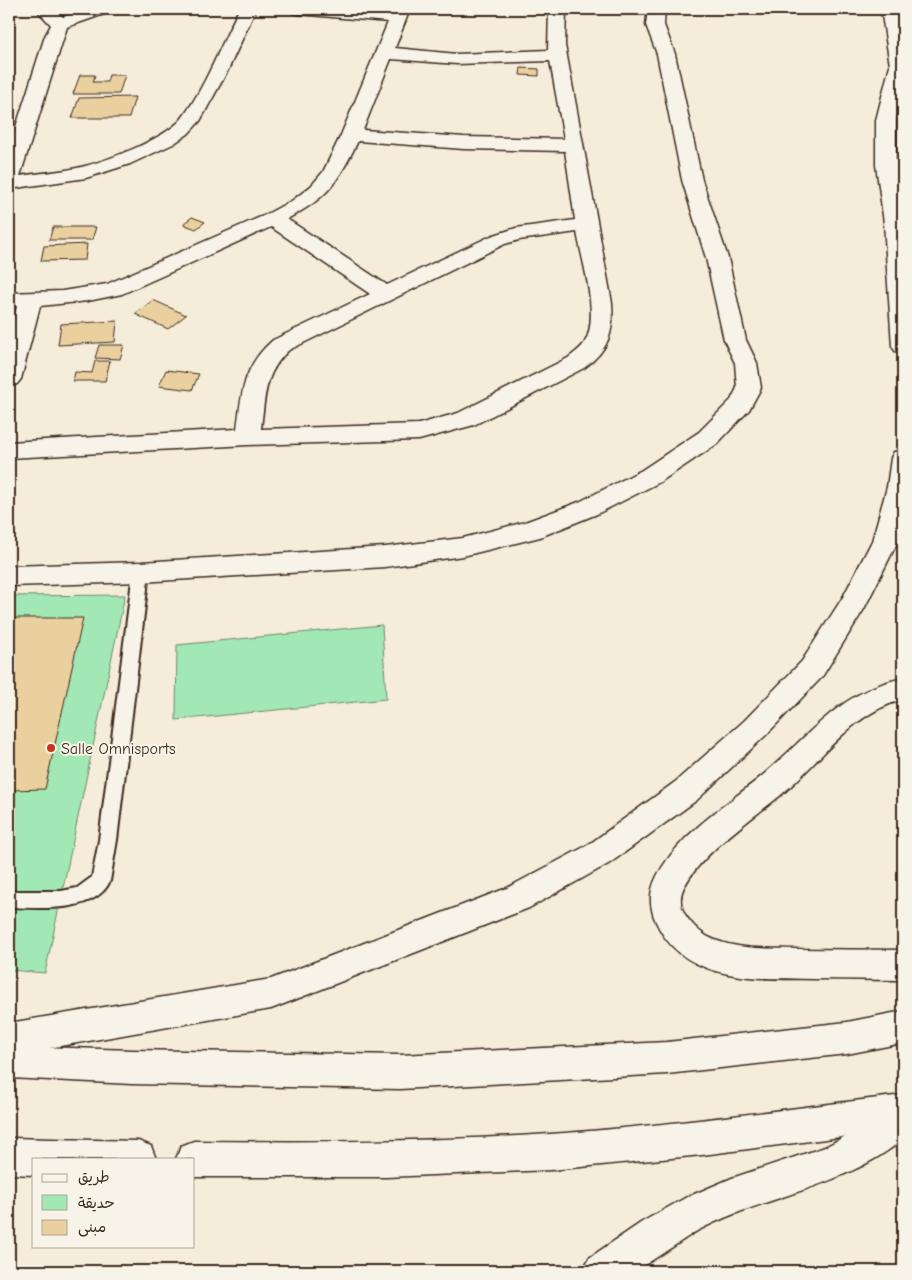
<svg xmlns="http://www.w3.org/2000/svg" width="912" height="1280" viewBox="0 0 912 1280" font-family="'Comic Neue','Playpen Sans Arabic',sans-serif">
<rect width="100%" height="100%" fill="#f5ecd9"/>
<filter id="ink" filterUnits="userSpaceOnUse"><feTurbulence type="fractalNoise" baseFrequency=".02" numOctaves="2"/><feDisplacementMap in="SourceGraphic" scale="10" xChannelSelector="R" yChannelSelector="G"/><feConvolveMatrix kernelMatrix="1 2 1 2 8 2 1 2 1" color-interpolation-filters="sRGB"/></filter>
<g filter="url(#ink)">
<path fill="#a2e8b4" stroke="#6e8969" d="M 125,595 L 45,973 L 9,970 L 9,596 Z
M 382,625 L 386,699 L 176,720 L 177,645 Z"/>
<path fill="#ebd09f" stroke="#3b2a1e" d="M 521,68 L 539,69 L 539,76 L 520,75 Z
M 80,75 L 95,75 L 93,82 L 107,82 L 109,75 L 125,75 L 119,94 L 73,94 Z
M 135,97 L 129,118 L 72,118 L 79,98 Z
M 192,217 L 205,222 L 196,229 L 183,224 Z
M 53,227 L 96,227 L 92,240 L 49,240 Z
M 87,244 L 85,260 L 41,261 L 44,246 Z
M 153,300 L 186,315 L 168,329 L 135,314 Z
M 117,321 L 115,342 L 58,345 L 61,324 Z
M 99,345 L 124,345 L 120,359 L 95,358 Z
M 95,361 L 110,361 L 105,381 L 73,381 L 75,372 L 92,373 Z
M 166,370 L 199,374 L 192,390 L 159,386 Z
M 9,618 L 83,618 L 45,789 L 9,790 Z"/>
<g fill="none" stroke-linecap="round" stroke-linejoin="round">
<defs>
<path id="service" d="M 141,566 L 147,568 L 149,572 L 117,840 L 110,881 C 95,914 39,908 9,907 L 9,891 L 61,891 L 77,888 L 92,877 L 99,840 L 133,572 L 135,568 Z"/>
<path id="minor" d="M 36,9 L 55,9 L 63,17 L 86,9 L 110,9 L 107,13 L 67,27 L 20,176 C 39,173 59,172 77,168 C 104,162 167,139 183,117 C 206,85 221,45 239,9 L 256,9 L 228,70 L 200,121 L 188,134 L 173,144 L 130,164 L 86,178 L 9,189 L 9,149 L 45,36 L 51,25 Z
M 290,9 L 353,9 L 392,12 L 394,9 L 410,9 L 395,48 L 457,54 L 548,50 L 549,9 L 566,9 L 565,45 L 612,303 C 614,332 609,350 584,368 L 474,425 L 419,440 L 248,445 L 9,458 L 9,442 L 237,429 C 242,392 243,366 273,340 L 370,294 L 271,227 L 122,294 L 88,301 L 40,306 L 21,379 L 17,384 L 9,386 L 9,338 L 17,306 L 9,307 L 9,293 L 62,291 L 107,284 L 265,215 L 293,200 L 311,186 L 323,172 L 341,135 L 388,22 L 298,14 L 292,13 ZM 391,59 L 457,64 L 550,61 L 564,139 L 464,137 L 363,130 ZM 358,141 L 464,149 L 565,151 L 575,220 L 516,228 L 491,236 L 387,285 L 287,219 C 329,197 337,183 358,141 ZM 577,232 C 582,262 600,315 585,342 C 581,349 574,353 568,358 L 458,413 L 419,424 L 261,429 C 265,397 264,373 289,350 L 505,244 L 519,240 Z
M 648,9 L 665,9 L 664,25 L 675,54 L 702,180 L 728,258 L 746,340 L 757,363 L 761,388 L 749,410 L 717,444 L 660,482 L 597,514 L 540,537 L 463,556 L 385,567 L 141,582 L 9,586 L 9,566 L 141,562 L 385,547 L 463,538 L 525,522 L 579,502 L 642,470 L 699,432 L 731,400 L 737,388 L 735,363 L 724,340 L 706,258 L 682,180 L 657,54 L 646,25 Z"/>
<path id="trunk" d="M 903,1011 L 903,1043 L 847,1054 L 667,1074 L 400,1089 L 132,1084 L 9,1078 L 9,1046 L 132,1050 L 400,1055 L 667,1042 L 847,1022 Z
M 903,1095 L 903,1129 L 702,1155 L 551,1170 L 386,1177 L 194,1177 L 194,1159 L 176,1159 L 181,1146 L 194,1141 C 313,1142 431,1142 550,1134 C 668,1126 785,1109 903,1095 Z
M 9,1138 L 138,1141 L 151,1146 L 156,1159 L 34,1159 L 34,1175 L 9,1174 Z"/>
<path id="motorway" d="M 881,9 L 898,9 L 903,37 L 903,89 L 896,120 L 896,165 L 903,216 L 903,353 L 895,351 L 892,346 L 884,223 L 876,165 L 876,120 L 890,65 Z
M 903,450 L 903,521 L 898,541 L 864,609 L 822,677 L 765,736 L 697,800 L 610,863 L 529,908 L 271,1009 L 9,1055 L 9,1023 L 271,979 L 507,888 L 588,845 L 675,782 L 745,720 L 802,661 L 843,597 L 872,541 L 887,487 L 891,458 L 894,452 Z
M 903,678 L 903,700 C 853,711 820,762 782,794 C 751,820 703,851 684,887 C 679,896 680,908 686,916 C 693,926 703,936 715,940 C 740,950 770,948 797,949 C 832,949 868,950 903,950 L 903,980 C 874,980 845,979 816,979 C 759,978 684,984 656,922 C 647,902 650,885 663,866 C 688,828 728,804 763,775 C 809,736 840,691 903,678 Z
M 903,1100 L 903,1139 C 843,1189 764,1195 697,1231 C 685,1238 640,1270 632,1271 C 617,1274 599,1271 583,1271 L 589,1258 L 642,1222 L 685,1198 L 732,1178 L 825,1147 L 857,1130 L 891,1105 Z"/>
</defs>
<use href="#service" stroke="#3b2a1e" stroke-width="4"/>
<use href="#minor" stroke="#3b2a1e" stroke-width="3"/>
<use href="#trunk" stroke="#3b2a1e" stroke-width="3"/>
<use href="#motorway" stroke="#3b2a1e" stroke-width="3"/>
<use href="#service" fill="#f7f3e8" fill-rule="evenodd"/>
<use href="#minor" fill="#f7f3e8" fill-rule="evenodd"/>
<use href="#trunk" fill="#f7f3e8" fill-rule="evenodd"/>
<use href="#motorway" fill="#f7f3e8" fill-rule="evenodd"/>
</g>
</g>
<circle fill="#c8321e" stroke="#f7f3e8" stroke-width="2" cx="51" cy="748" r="5"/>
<g text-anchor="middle" stroke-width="4" stroke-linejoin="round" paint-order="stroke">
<g font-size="16" fill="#3b2a1e" stroke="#f7f3e8" text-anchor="start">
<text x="61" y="754">Salle Omnisports</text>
</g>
</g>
<rect width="912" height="1280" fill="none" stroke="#f7f3e8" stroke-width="30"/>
<rect x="15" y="15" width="882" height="1250" fill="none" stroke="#3b2a1e" stroke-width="2" filter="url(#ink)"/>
<rect x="32" y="1158" width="162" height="90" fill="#f7f3e8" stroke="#aca397"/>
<rect x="42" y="1174" width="25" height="8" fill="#f7f3e8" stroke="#aca397"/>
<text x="78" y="1182" font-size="15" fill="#3b2a1e">طريق</text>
<rect x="42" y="1195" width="25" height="15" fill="#a2e8b4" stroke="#aca397"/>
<text x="78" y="1208" font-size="15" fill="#3b2a1e">حديقة</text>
<rect x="42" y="1220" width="25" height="15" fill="#ebd09f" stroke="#aca397"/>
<text x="78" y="1232" font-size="15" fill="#3b2a1e">مبنى</text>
</svg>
